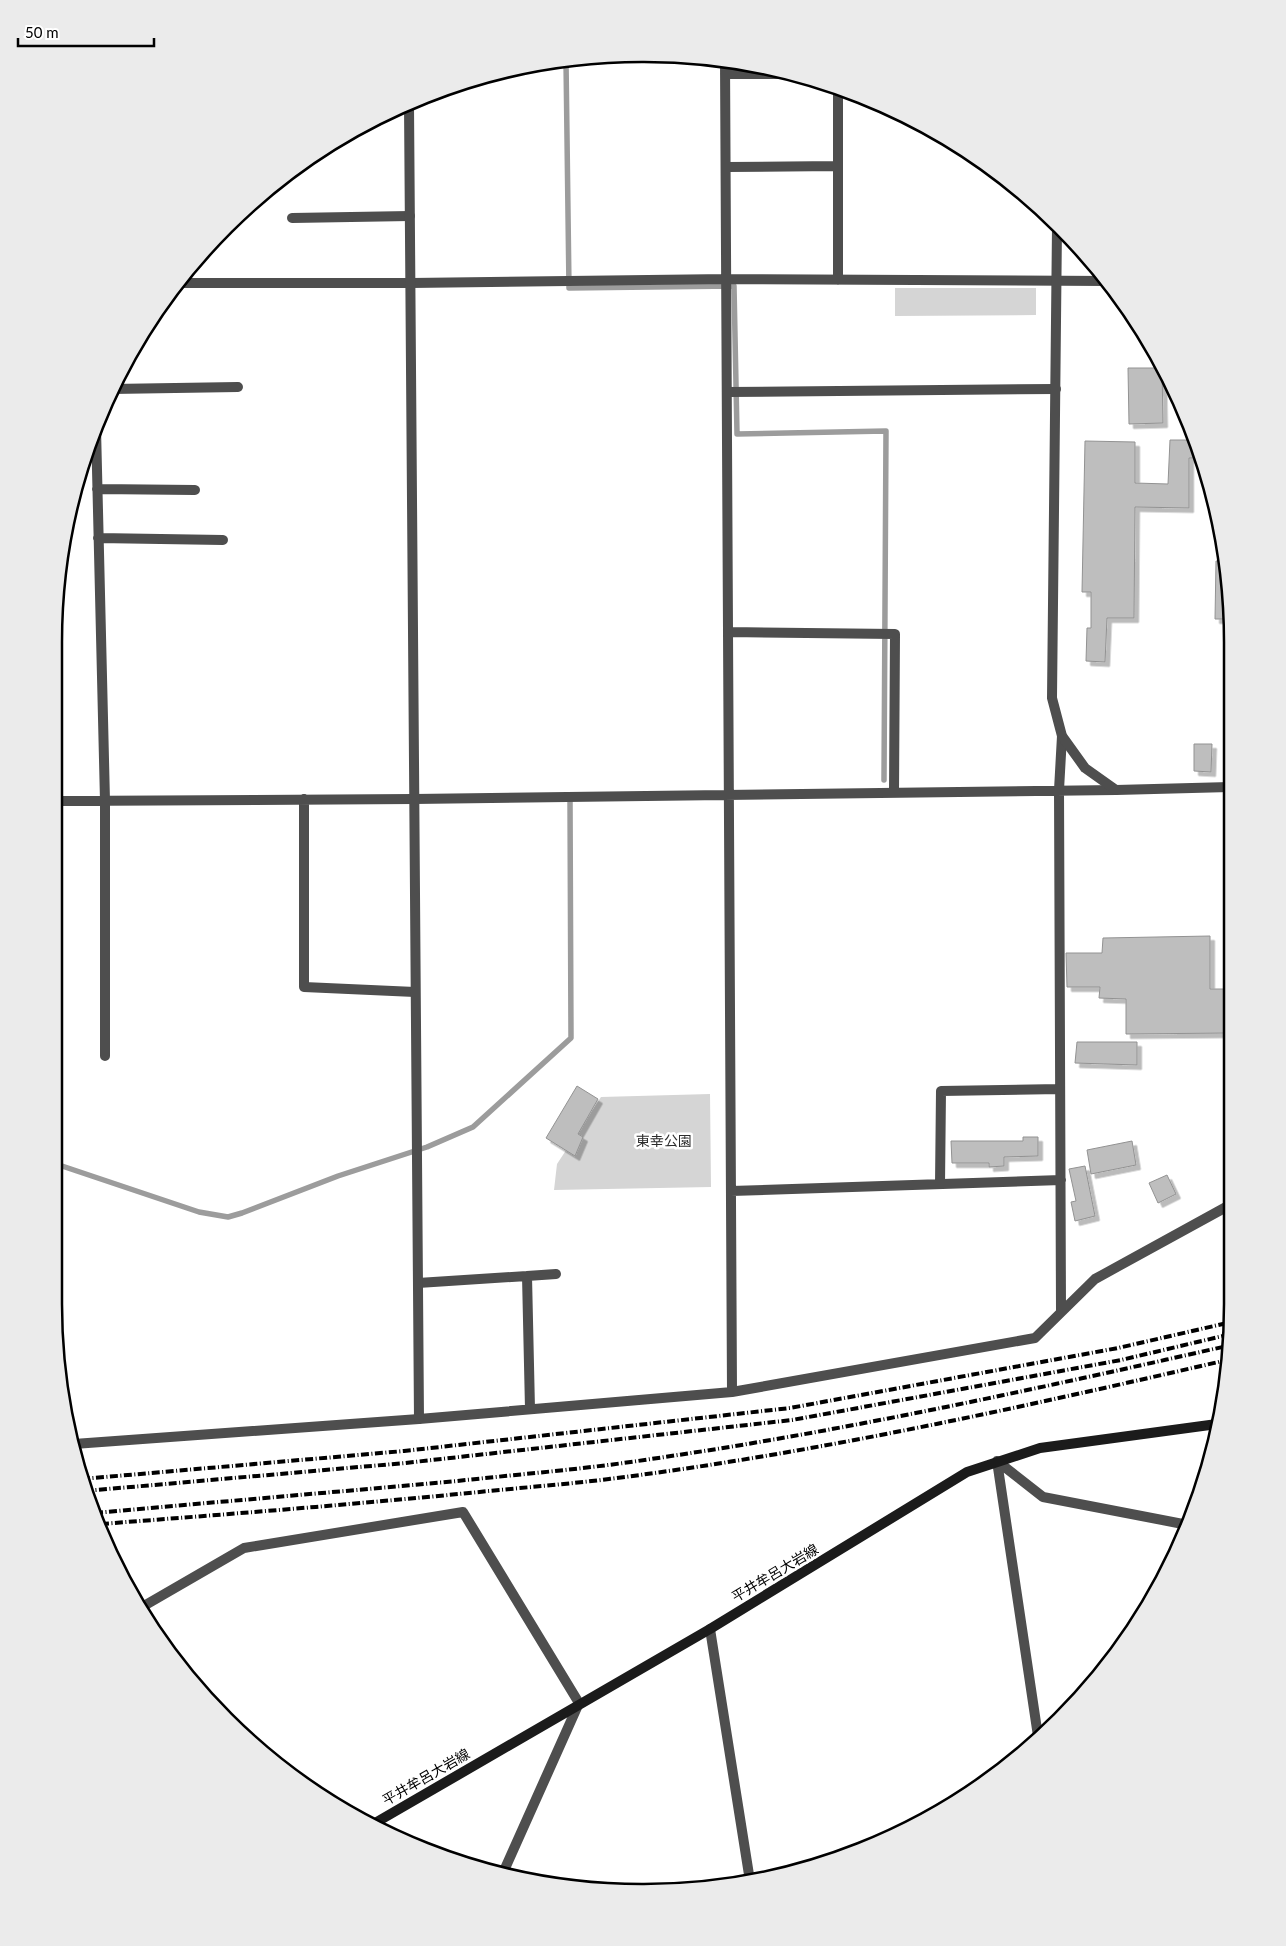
<svg xmlns="http://www.w3.org/2000/svg" width="1286" height="1946" viewBox="0 0 1286 1946" font-family="Lato,'Noto Sans JP',sans-serif">
<defs>
<filter id="shadow"><feDropShadow dx="4.5" dy="4.5" stdDeviation="0" flood-color="#0004"/></filter>
</defs>
<rect width="100%" height="100%" fill="#fff"/>
<path fill="#d5d5d5" d="M 895,288 L 1036,288 L 1036,315 L 895,316 Z
M 710,1094 L 711,1187 L 554,1190 L 557,1164 L 601,1097 Z"/>
<g fill="none" stroke-linecap="round" stroke-linejoin="round">
<path stroke="#9c9c9c" stroke-width="5.5" d="M 566,61 L 569,288 L 734,286 L 737,434 L 886,431 L 884,780
M 59,1165 L 199,1212 L 228,1217 L 242,1213 L 338,1176 L 427,1147 L 473,1127 L 571,1038 L 570,798"/>
</g>
<path fill="#bebebe" stroke="#929292" filter="url(#shadow)" d="M 1128,368 L 1162,368 L 1163,423 L 1129,424 Z
M 1170,440 L 1193,440 L 1200,458 L 1189,458 L 1189,508 L 1135,507 L 1134,618 L 1107,618 L 1105,662 L 1086,661 L 1087,628 L 1091,628 L 1091,592 L 1082,592 L 1085,441 L 1135,442 L 1135,483 L 1168,484 Z
M 1216,561 L 1224,561 L 1231,605 L 1231,619 L 1215,619 Z
M 1194,744 L 1212,744 L 1211,772 L 1194,771 Z
M 1210,936 L 1210,989 L 1229,989 L 1229,1033 L 1126,1034 L 1126,999 L 1099,998 L 1100,987 L 1067,987 L 1066,953 L 1102,953 L 1103,938 Z
M 1077,1042 L 1137,1042 L 1137,1065 L 1075,1063 Z
M 577,1086 L 598,1099 L 578,1134 L 583,1137 L 575,1156 L 546,1138 Z
M 1023,1137 L 1038,1137 L 1038,1156 L 1004,1157 L 1004,1166 L 989,1167 L 989,1163 L 952,1163 L 951,1141 L 1023,1141 Z
M 1132,1141 L 1136,1165 L 1091,1174 L 1087,1150 Z
M 1085,1166 L 1095,1216 L 1075,1221 L 1071,1202 L 1076,1201 L 1069,1169 Z
M 1167,1175 L 1176,1194 L 1158,1203 L 1149,1183 Z"/>
<g fill="none" stroke-linecap="round" stroke-linejoin="round">
<path stroke="#4e4e4e" stroke-width="10" d="M 725,60 L 732,1392
M 725,74 L 784,74
M 727,167 L 838,166
M 292,218 L 410,216
M 838,280 L 838,88
M 181,283 L 411,283 L 728,279 L 1107,281
M 112,389 L 238,387
M 728,392 L 1056,389
M 96,428 L 105,801 L 105,1056
M 97,489 L 195,490
M 98,538 L 223,540
M 729,632 L 895,634 L 894,793
M 304,799 L 304,987 L 415,992
M 59,801 L 414,799 L 1116,790
M 940,1184 L 941,1091 L 1060,1089
M 731,1191 L 1061,1180
M 527,1276 L 556,1274
M 418,1283 L 527,1276 L 530,1409
M 1061,1311 L 1059,790 L 1062,736
M 74,1444 L 419,1419 L 732,1392 L 1035,1338 L 1095,1279 L 1228,1206
M 997,1461 L 1038,1736
M 997,1461 L 1043,1497 L 1188,1525
M 142,1607 L 244,1548 L 463,1512 L 579,1703
M 710,1629 L 750,1881"/>
<path stroke="#4e4e4e" stroke-width="10" d="M 409,105 L 419,1419
M 1057,227 L 1052,698 L 1062,736 L 1085,768 L 1116,790 L 1230,787
M 503,1873 L 579,1703"/>
<path stroke="#1b1b1b" stroke-width="10" d="M 375,1823 L 710,1629 L 967,1472 L 1040,1448 L 1217,1424"/>
<path stroke="#000" stroke-width="4" stroke-dasharray="8 2.5 1 2.5" stroke-linecap="butt" d="M 82,1479 L 404,1451 L 790,1408 L 1118,1348 L 1227,1323
M 85,1491 L 405,1463 L 792,1420 L 1121,1360 L 1227,1335
M 95,1513 C 216,1502 336,1492 457,1481 C 521,1474 587,1469 651,1459 C 845,1431 1036,1389 1227,1346
M 101,1524 C 230,1514 360,1504 489,1491 C 529,1487 569,1484 609,1479 C 817,1453 1023,1407 1227,1360"/>
</g>
<g text-anchor="middle" stroke-width="5" stroke-linejoin="round" paint-order="stroke">
<g font-size="14" fill="#2c2c2c" stroke="#fff">
<text x="664" y="1146">東幸公園</text>
</g>
<g font-size="14" fill="#000" stroke="#fff">
<text transform="translate(775 1573) rotate(-31)" y="5">平井牟呂大岩線</text>
<text transform="translate(426 1777) rotate(-30)" y="5">平井牟呂大岩線</text>
</g>
</g>
<path d="M0 0H1286V1946H0ZM642 62H644A580 580 0 0 1 1224 642V1304A580 580 0 0 1 644 1884H642A580 580 0 0 1 62 1304V642A580 580 0 0 1 642 62Z" fill="#ebebeb" fill-rule="evenodd"/>
<path fill="none" stroke="#000" stroke-width="2.5" d="M642 62H644A580 580 0 0 1 1224 642V1304A580 580 0 0 1 644 1884H642A580 580 0 0 1 62 1304V642A580 580 0 0 1 642 62Z"/>
<path d="M18 38v8h136v-8" fill="none" stroke="#000000" stroke-width="2.5"/>
<text x="25" y="38" font-size="15" fill="#000000" stroke="#ffffff" stroke-width="4" paint-order="stroke">50 m</text>
</svg>
